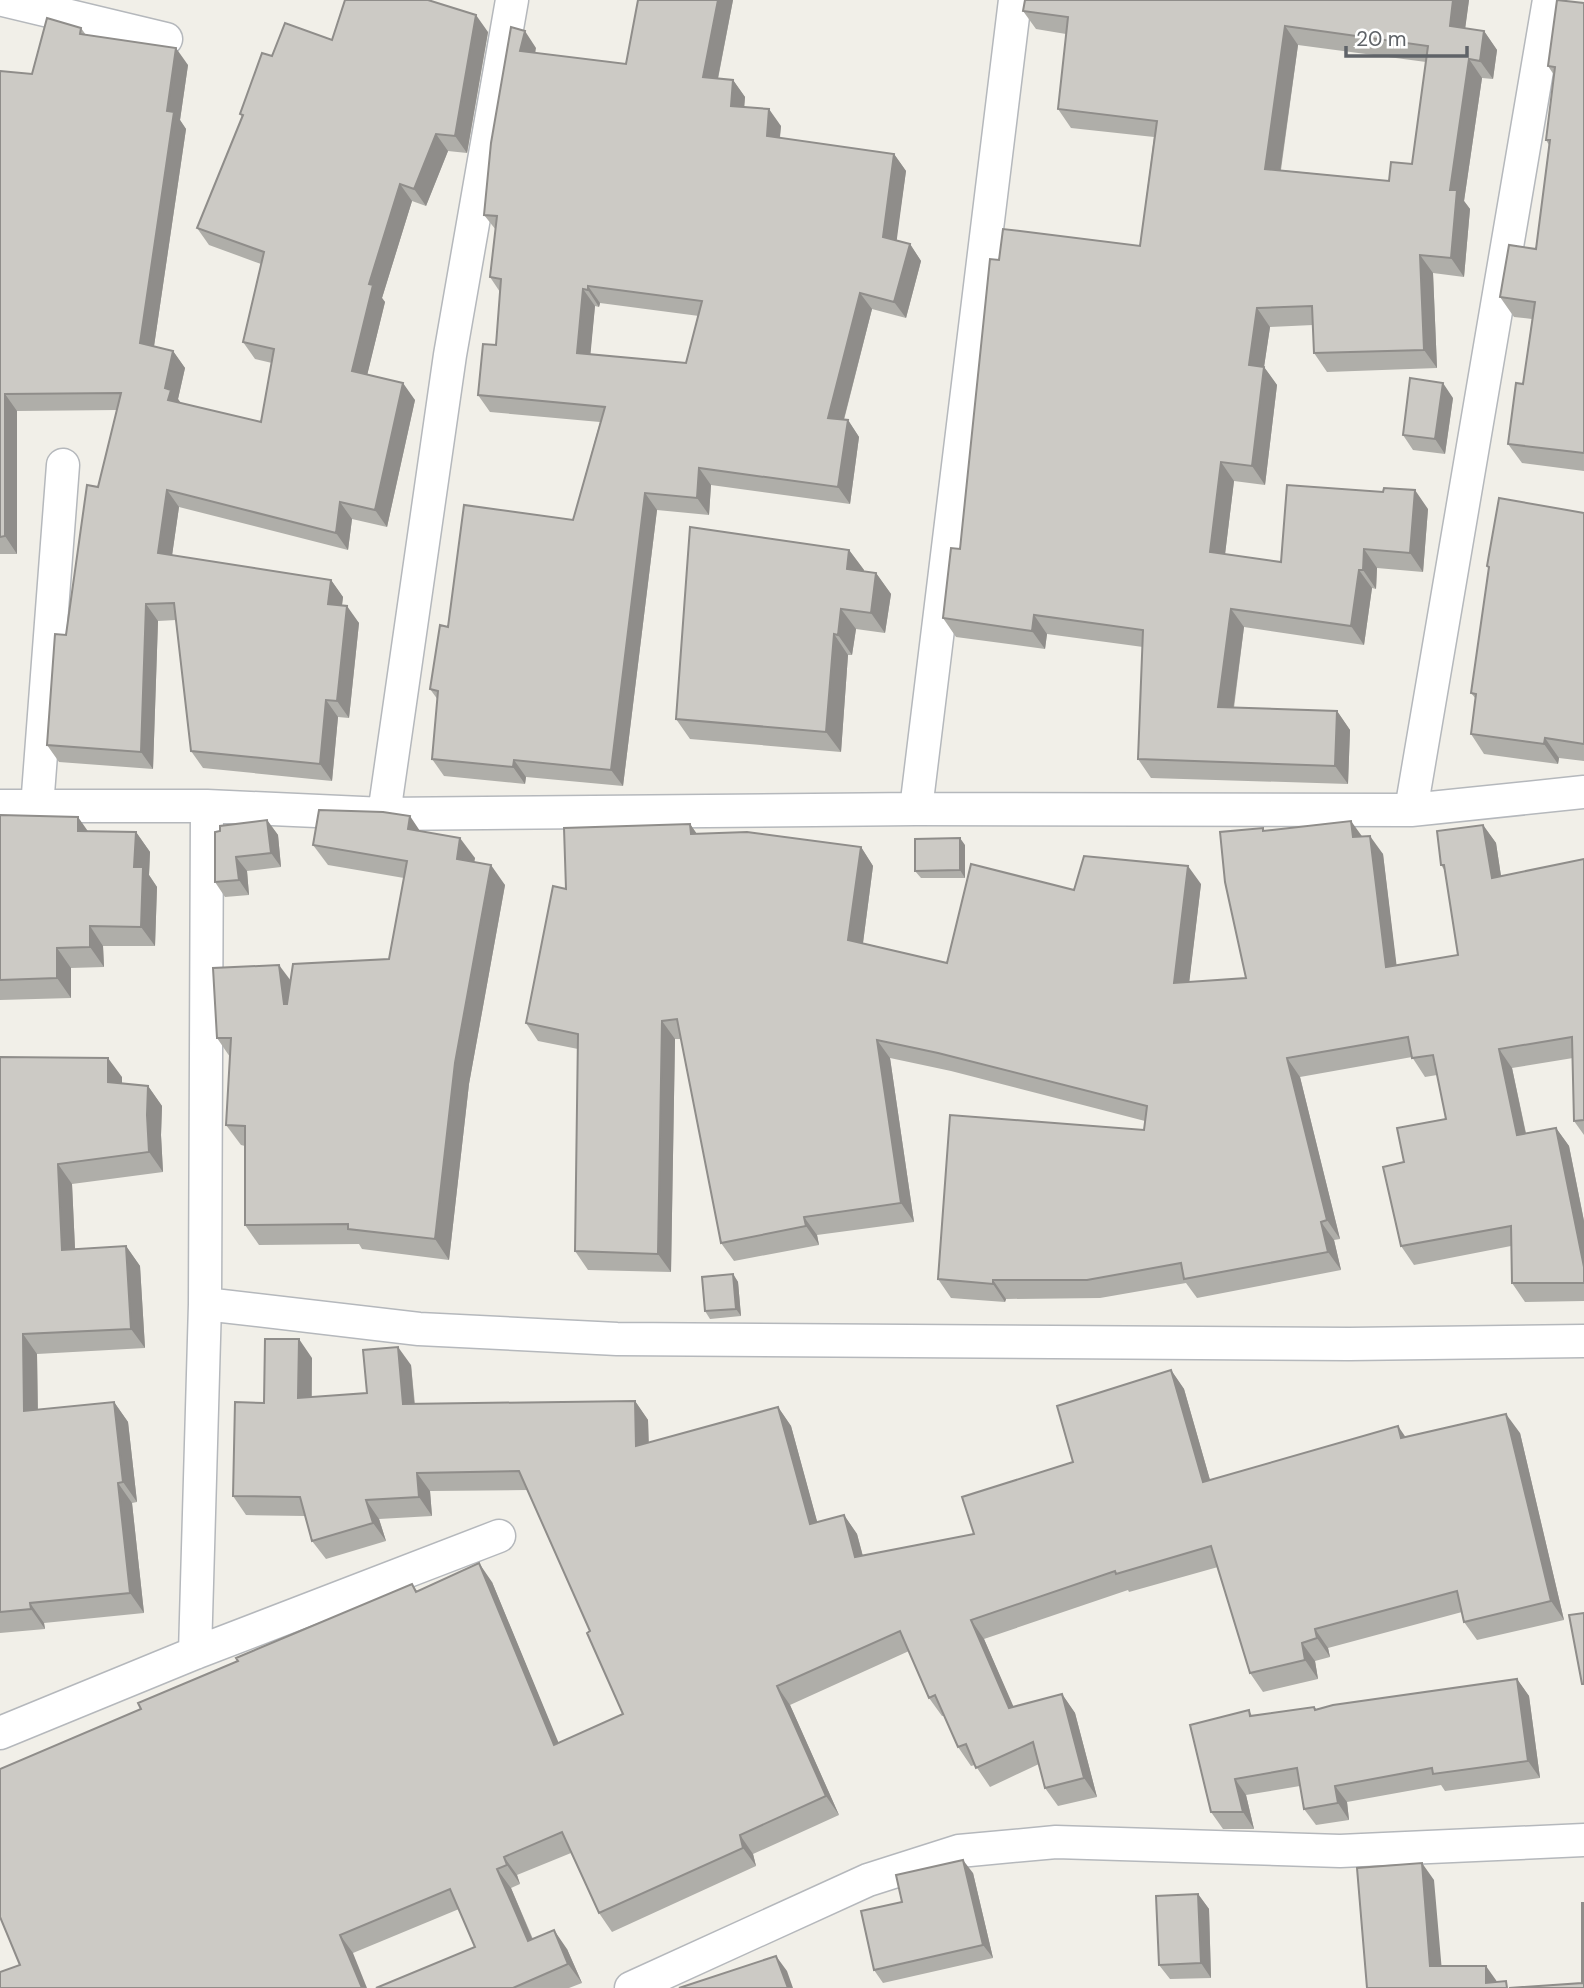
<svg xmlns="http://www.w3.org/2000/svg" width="1584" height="1988" viewBox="0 0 1584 1988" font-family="'DM Sans',sans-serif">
<rect width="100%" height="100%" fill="#f1efe8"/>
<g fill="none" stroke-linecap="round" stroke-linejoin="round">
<defs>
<path id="minor" d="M 3,0 L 166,39
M 0,806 L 207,806 L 384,814 L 916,809 L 1411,810 L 1584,792
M 37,807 L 63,465
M 916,809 L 1015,0
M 1411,810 L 1549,0
M 384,814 L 450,355 L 512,0
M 205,1304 L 419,1329 L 617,1339 L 1349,1344 L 1584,1341
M 195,1653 L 205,1304 L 207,806
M 0,1733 L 195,1653 L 499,1536
M 631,1988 L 868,1880 L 959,1851 L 1056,1842 L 1340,1851 L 1584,1840"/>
</defs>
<use href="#minor" stroke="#b5b8bc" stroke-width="35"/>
<use href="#minor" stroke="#fff" stroke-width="32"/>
</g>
<path fill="#afaea9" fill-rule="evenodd" d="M 638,0 L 733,0 L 718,79 L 733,80 L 745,97 L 744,107 L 781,126 L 780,138 L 894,154 L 906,171 L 896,240 L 910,244 L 921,261 L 906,318 L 872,309 L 844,420 L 848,420 L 859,437 L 850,504 L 711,485 L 709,515 L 657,510 L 623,786 L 526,777 L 525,784 L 444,776 L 432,759 L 438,700 L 430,689 L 448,627 L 573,520 L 600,422 L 490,412 L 478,395 L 496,345 L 500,292 L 490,277 L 496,230 L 484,215 L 536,48 L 535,53 L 626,64 ZM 600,303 L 699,316 L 686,363 L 590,354 L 595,306 L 599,307 Z
M 1025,0 L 1469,0 L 1465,28 L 1484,31 L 1497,50 L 1493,79 L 1482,78 L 1464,201 L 1470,209 L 1464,277 L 1433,273 L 1437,368 L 1327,372 L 1314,353 L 1313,325 L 1270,327 L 1264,367 L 1277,385 L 1265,485 L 1234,481 L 1225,554 L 1281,562 L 1428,509 L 1423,572 L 1377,568 L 1376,589 L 1372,588 L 1364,645 L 1244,627 L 1234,708 L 1337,711 L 1350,730 L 1348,784 L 1151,778 L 1138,759 L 1143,647 L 1047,634 L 1045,649 L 956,637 L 943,618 L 960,549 L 999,260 L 1140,246 L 1154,137 L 1071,128 L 1058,109 L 1066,34 L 1036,29 L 1023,11 ZM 1298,45 L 1426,62 L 1412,164 L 1389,181 L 1281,170 Z
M 1584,3 L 1584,471 L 1522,463 L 1508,444 L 1523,384 L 1532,319 L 1514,317 L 1500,297 L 1536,249 L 1549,145 L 1546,140 L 1554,75 L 1548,66 Z
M 81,28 L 86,35 L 188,65 L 180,120 L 186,129 L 154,346 L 173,351 L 185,368 L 178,399 L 181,403 L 261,422 L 272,363 L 255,359 L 243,342 L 261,264 L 209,245 L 197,228 L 242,117 L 240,114 L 272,56 L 332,40 L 488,32 L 467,153 L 448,151 L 426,206 L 412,201 L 382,298 L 385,302 L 367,375 L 415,400 L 387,527 L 352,519 L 348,550 L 179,507 L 172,555 L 331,580 L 343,597 L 342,605 L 359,623 L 349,718 L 338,717 L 332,781 L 203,768 L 191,751 L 176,620 L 158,621 L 153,769 L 59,762 L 47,745 L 66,635 L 98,487 L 117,410 L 17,411 L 17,554 L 0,554 L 0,71 L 32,74 Z
M 1453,398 L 1445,454 L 1413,450 L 1403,435 Z
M 1584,513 L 1584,761 L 1559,758 L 1558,764 L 1484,754 L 1471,734 L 1476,699 L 1471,693 L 1489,569 L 1487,566 Z
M 849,550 L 864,570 L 863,571 L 876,573 L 891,594 L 885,633 L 856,629 L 852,655 L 848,655 L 841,752 L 690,739 L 676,719 Z
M 0,815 L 88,831 L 136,832 L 150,852 L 149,875 L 157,887 L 155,946 L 103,946 L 104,967 L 71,968 L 71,998 L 0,1000 Z
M 267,820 L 278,835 L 281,867 L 247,871 L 249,895 L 225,897 L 215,882 L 220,831 Z
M 690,824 L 697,834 L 861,847 L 873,866 L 863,943 L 947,963 L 1074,890 L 1201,884 L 1189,982 L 1246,978 L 1263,828 L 1265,831 L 1362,836 L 1383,854 L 1396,965 L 1458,955 L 1445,871 L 1441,865 L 1483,825 L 1496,843 L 1501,876 L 1584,859 L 1584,1135 L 1574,1121 L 1573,1058 L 1512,1068 L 1526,1133 L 1556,1128 L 1569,1146 L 1584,1221 L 1584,1301 L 1525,1302 L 1512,1283 L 1511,1246 L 1414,1265 L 1401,1246 L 1404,1162 L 1446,1119 L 1437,1075 L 1425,1077 L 1412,1057 L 1300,1077 L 1340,1239 L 1334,1240 L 1341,1270 L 1197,1298 L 1186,1283 L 1100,1298 L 1006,1299 L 1005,1302 L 951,1298 L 938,1279 L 1144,1130 L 1145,1121 L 951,1071 L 890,1058 L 914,1222 L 817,1235 L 819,1245 L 734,1261 L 721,1243 L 681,1039 L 675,1039 L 671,1272 L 588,1270 L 575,1251 L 578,1049 L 538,1041 L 526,1023 L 566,889 Z
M 420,831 L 475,858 L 474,862 L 505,885 L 469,1084 L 449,1260 L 362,1249 L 359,1244 L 259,1245 L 245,1225 L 245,1146 L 241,1145 L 226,1125 L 230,1057 L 217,1038 L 291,981 L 389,959 L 404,878 L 328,865 L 313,845 Z
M 965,845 L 965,878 L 921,878 L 915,871 Z
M 0,1057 L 122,1077 L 122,1083 L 148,1086 L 162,1106 L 161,1135 L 163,1172 L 72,1184 L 75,1249 L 126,1246 L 140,1266 L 145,1348 L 37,1354 L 38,1410 L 114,1402 L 128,1422 L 137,1502 L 132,1503 L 144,1613 L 44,1623 L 45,1629 L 0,1633 Z
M 733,1274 L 738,1282 L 741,1316 L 710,1319 L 705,1311 Z
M 312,1358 L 312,1397 L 367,1393 L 411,1365 L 415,1404 L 635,1401 L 648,1420 L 649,1443 L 778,1407 L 791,1426 L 817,1522 L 844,1515 L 857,1534 L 863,1556 L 974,1534 L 1073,1462 L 1171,1370 L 1184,1389 L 1210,1480 L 1405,1437 L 1520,1433 L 1564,1620 L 1477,1640 L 1464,1622 L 1462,1612 L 1328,1648 L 1330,1657 L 1315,1661 L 1318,1679 L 1263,1692 L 1250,1673 L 1218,1567 L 1129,1592 L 1128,1590 L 984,1639 L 1013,1707 L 1062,1694 L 1075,1713 L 1097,1797 L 1058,1806 L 1045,1788 L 1039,1764 L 990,1787 L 975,1765 L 971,1766 L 958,1747 L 944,1716 L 942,1716 L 929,1698 L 909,1651 L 790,1705 L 839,1815 L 753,1854 L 756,1866 L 612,1932 L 599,1913 L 571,1853 L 517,1875 L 520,1884 L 511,1888 L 533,1939 L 567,1949 L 582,1983 L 569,1988 L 376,1988 L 475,1947 L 459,1909 L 353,1953 L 20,1965 L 141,1709 L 238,1661 L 412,1584 L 417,1591 L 492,1582 L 558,1743 L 623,1714 L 590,1631 L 527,1490 L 430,1491 L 432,1516 L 379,1519 L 386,1541 L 326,1559 L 312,1541 L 305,1516 L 246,1515 L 233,1496 L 264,1403 Z
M 1517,1679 L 1529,1696 L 1540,1778 L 1445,1791 L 1441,1785 L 1347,1802 L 1349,1820 L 1316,1825 L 1304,1809 L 1300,1786 L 1246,1795 L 1254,1829 L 1223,1829 L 1211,1812 L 1249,1710 L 1252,1716 L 1314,1707 L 1316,1709 Z
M 973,1873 L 993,1958 L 883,1983 L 874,1970 L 902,1902 Z
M 1198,1894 L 1209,1909 L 1211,1978 L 1170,1979 L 1159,1965 Z"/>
<path fill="#8f8d8a" d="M 718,0 L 733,0 L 715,93 L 703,77 Z
M 1453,0 L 1469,0 L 1463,45 L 1450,26 Z
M 476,15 L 488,32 L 467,153 L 455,136 Z
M 1285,26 L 1298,45 L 1278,187 L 1265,169 Z
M 525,31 L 536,48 L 532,68 L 520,51 Z
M 1484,31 L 1497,50 L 1493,79 L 1480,61 Z
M 176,48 L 188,65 L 180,120 L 186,129 L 152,360 L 140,343 L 167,111 Z
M 1469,59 L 1482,78 L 1464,201 L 1470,209 L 1464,277 L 1451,258 L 1450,190 Z
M 733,80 L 745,97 L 743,123 L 731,106 Z
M 769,109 L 781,126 L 778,153 L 767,136 Z
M 436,134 L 448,151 L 426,206 L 414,189 Z
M 894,154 L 906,171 L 895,253 L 883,237 Z
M 400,184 L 412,201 L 382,298 L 385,302 L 364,388 L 352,371 L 369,284 Z
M 910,244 L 921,261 L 906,318 L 894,302 Z
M 1420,255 L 1433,273 L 1437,368 L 1424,350 Z
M 588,286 L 600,303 L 599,307 L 588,290 Z
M 583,289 L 595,306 L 589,370 L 577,353 Z
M 860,293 L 872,309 L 840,434 L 828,418 Z
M 1257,308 L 1270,327 L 1264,367 L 1277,385 L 1265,485 L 1252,466 L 1249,365 Z
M 173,351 L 185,368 L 178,399 L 183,407 L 168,400 L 165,388 Z
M 403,383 L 415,400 L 387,527 L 375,510 Z
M 1443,383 L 1453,398 L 1445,454 L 1435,439 Z
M 5,394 L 17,411 L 17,554 L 5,536 Z
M 848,420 L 859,437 L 850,504 L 838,487 Z
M 1221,462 L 1234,481 L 1223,571 L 1210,552 Z
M 699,468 L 711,485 L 709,515 L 697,498 Z
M 167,490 L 179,507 L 170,570 L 158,553 Z
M 1415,490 L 1428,509 L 1423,572 L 1410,553 Z
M 645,493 L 657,510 L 623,786 L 611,770 Z
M 340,502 L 352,519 L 348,550 L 336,533 Z
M 1364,549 L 1377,568 L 1376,589 L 1363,570 Z
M 849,550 L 864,570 L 861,589 L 847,569 Z
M 1359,570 L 1372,588 L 1364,645 L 1351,626 Z
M 876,573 L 891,594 L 885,633 L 871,613 Z
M 331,580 L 343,597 L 340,621 L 328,604 Z
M 146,604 L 158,621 L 153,769 L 141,752 Z
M 347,606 L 359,623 L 349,718 L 337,701 Z
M 841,609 L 856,629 L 852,655 L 838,635 Z
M 1231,609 L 1244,627 L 1231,726 L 1218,707 Z
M 1034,615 L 1047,634 L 1045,649 L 1032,631 Z
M 834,634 L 848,655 L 841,752 L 826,732 Z
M 326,700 L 338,717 L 332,781 L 320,764 Z
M 1337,711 L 1350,730 L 1348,784 L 1335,766 Z
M 1545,738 L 1559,758 L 1558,764 L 1544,744 Z
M 514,760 L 526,777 L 525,784 L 513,767 Z
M 410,816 L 424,837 L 408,829 Z
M 78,817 L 92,837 L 78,831 Z
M 267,820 L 278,835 L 281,867 L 271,853 Z
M 1351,821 L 1364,839 L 1353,837 Z
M 690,824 L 703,843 L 691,834 Z
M 1483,825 L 1496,843 L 1504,896 L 1492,878 Z
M 136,832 L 150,852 L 149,875 L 157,887 L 155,946 L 141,927 L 134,867 Z
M 1370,836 L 1383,854 L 1399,985 L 1386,967 Z
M 460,838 L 475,858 L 471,879 L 457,859 Z
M 960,838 L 965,845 L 965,878 L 960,870 Z
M 861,847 L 873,866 L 861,958 L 848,940 Z
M 236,857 L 247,871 L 249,895 L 239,880 Z
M 491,865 L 505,885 L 469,1084 L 449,1260 L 435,1239 L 455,1063 Z
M 1188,866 L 1201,884 L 1187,1001 L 1174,983 Z
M 90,926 L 103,946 L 104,967 L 90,947 Z
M 57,948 L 71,968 L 71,998 L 57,978 Z
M 279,965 L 294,985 L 298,1024 L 284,1004 Z
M 662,1021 L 675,1039 L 671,1272 L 658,1254 Z
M 877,1040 L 890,1058 L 914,1222 L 901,1203 Z
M 1499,1049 L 1512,1068 L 1530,1154 L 1517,1135 Z
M 108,1058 L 122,1077 L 122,1102 L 108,1082 Z
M 1287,1058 L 1300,1077 L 1340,1239 L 1327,1220 Z
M 148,1086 L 162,1106 L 161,1135 L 163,1172 L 149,1152 L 147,1115 Z
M 1556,1128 L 1569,1146 L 1584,1221 L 1584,1267 Z
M 58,1164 L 72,1184 L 76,1270 L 62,1250 Z
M 804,1217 L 817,1235 L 819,1245 L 806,1226 Z
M 1321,1222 L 1334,1240 L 1341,1270 L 1328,1252 Z
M 126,1246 L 140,1266 L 145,1348 L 131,1329 Z
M 733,1274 L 738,1282 L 741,1316 L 736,1309 Z
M 993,1280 L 1006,1299 L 1005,1302 L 993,1284 Z
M 23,1334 L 37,1354 L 38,1431 L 24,1411 Z
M 299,1339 L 312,1358 L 311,1417 L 298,1398 Z
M 398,1347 L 411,1365 L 416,1423 L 403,1404 Z
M 1171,1370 L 1184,1389 L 1216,1501 L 1203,1482 Z
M 635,1401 L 648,1420 L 649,1465 L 636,1446 Z
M 114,1402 L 128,1422 L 137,1502 L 123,1482 Z
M 778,1407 L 791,1426 L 823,1543 L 810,1524 Z
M 1506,1414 L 1520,1433 L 1564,1620 L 1551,1601 Z
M 1398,1426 L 1411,1445 L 1401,1438 Z
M 417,1473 L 430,1491 L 432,1516 L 419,1497 Z
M 118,1483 L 132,1503 L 144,1613 L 130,1593 Z
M 366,1500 L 379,1519 L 386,1541 L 373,1523 Z
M 844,1515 L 857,1534 L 868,1576 L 855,1557 Z
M 479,1563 L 492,1582 L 567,1763 L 554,1745 Z
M 30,1603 L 44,1623 L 45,1629 L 31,1609 Z
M 971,1620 L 984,1639 L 1022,1726 L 1009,1708 Z
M 1315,1629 L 1328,1648 L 1330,1657 L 1317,1638 Z
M 1302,1643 L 1315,1661 L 1318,1679 L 1305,1660 Z
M 1517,1679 L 1529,1696 L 1540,1778 L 1528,1761 Z
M 777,1686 L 790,1705 L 839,1815 L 826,1796 Z
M 1062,1694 L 1075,1713 L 1097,1797 L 1084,1778 Z
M 1235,1779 L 1246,1795 L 1254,1829 L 1243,1812 Z
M 1335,1786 L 1347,1802 L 1349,1820 L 1338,1803 Z
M 740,1835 L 753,1854 L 756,1866 L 743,1848 Z
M 504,1857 L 517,1875 L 520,1884 L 507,1865 Z
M 963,1860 L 973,1873 L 993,1958 L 983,1945 Z
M 1422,1863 L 1434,1880 L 1443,1983 L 1430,1966 Z
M 497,1869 L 511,1888 L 541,1960 L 528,1941 Z
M 1198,1894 L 1209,1909 L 1211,1978 L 1201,1963 Z
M 554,1930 L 567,1949 L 582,1983 L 568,1964 Z
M 340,1935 L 353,1953 L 367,1988 L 362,1988 Z
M 776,1956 L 787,1971 L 793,1988 L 788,1988 Z
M 1486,1966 L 1498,1983 L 1486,1983 Z"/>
<path fill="#cccac5" stroke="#8f8d8a" stroke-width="2" fill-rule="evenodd" d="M 345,0 L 428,0 L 476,15 L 455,136 L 436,134 L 414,189 L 400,184 L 369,284 L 373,285 L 352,371 L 403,383 L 375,510 L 340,502 L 336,533 L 167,490 L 158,553 L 331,580 L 328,604 L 347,606 L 337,701 L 326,700 L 320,764 L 191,751 L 174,603 L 146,604 L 141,752 L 47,745 L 55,634 L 66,635 L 87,485 L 98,487 L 121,393 L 5,394 L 5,536 L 0,537 L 0,71 L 32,74 L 47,18 L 81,28 L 80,34 L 176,48 L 167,111 L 174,112 L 140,343 L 173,351 L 165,388 L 171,390 L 168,400 L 261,422 L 274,349 L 243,342 L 264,252 L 197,228 L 243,115 L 240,114 L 262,53 L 272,56 L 285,23 L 332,40 Z
M 638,0 L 718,0 L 703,77 L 733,80 L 731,106 L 769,109 L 767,136 L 894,154 L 883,237 L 910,244 L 894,302 L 860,293 L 828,418 L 848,420 L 838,487 L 699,468 L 697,498 L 645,493 L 611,770 L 514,760 L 513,767 L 432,759 L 438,691 L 430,689 L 440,625 L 448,627 L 464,505 L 573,520 L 605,407 L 478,395 L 483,344 L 496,345 L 501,279 L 490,277 L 497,216 L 484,215 L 491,143 L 511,27 L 525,31 L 520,51 L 626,64 ZM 588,286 L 702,301 L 686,363 L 577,353 L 583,289 L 588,290 Z
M 1025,0 L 1453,0 L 1450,26 L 1484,31 L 1480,61 L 1469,59 L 1450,190 L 1457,190 L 1451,258 L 1420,255 L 1424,350 L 1314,353 L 1312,306 L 1257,308 L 1249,365 L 1264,367 L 1252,466 L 1221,462 L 1210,552 L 1281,562 L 1287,485 L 1383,492 L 1384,488 L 1415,490 L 1410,553 L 1364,549 L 1363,570 L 1359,570 L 1351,626 L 1231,609 L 1218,707 L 1337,711 L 1335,766 L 1138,759 L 1143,630 L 1034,615 L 1032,631 L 943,618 L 951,548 L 960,549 L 990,259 L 999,260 L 1003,229 L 1140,246 L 1157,121 L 1058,109 L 1068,17 L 1023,11 ZM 1285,26 L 1428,46 L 1412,164 L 1391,162 L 1389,181 L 1265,169 Z
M 1557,0 L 1584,3 L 1584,453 L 1508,444 L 1516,383 L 1523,384 L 1535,302 L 1500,297 L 1509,245 L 1536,249 L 1550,140 L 1546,140 L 1555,67 L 1548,66 Z
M 1410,378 L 1443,383 L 1435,439 L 1403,435 Z
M 1499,498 L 1584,513 L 1584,744 L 1545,738 L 1544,744 L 1471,734 L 1476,694 L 1471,693 L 1489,567 L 1487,566 Z
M 690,527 L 849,550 L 847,569 L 876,573 L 871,613 L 841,609 L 838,635 L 834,634 L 826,732 L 676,719 Z
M 319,810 L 383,812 L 410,816 L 408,829 L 460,838 L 457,859 L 491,865 L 455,1063 L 435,1239 L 348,1229 L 348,1224 L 245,1225 L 245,1126 L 226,1125 L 231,1038 L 217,1038 L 213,968 L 279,965 L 284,1004 L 287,1004 L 293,964 L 389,959 L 407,861 L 313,845 Z
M 0,815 L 78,817 L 78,831 L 136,832 L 134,867 L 143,867 L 141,927 L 90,926 L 90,947 L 57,948 L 57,978 L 0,980 Z
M 267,820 L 271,853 L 236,857 L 239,880 L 215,882 L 215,832 L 220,831 L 220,826 Z
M 1351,821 L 1353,837 L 1370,836 L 1386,967 L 1458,955 L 1444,865 L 1441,865 L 1437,831 L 1483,825 L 1492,878 L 1584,859 L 1584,1120 L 1574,1121 L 1572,1037 L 1499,1049 L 1517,1135 L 1556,1128 L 1584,1267 L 1584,1283 L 1512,1283 L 1511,1226 L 1401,1246 L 1383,1167 L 1404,1162 L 1397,1128 L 1446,1119 L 1433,1055 L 1412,1058 L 1408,1037 L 1287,1058 L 1327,1220 L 1321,1222 L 1328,1252 L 1184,1279 L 1181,1263 L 1087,1280 L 993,1280 L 993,1284 L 938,1279 L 950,1115 L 1144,1130 L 1147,1106 L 938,1053 L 877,1040 L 901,1203 L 804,1217 L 806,1226 L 721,1243 L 677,1019 L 662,1021 L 658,1254 L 575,1251 L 578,1034 L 526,1023 L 553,886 L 566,889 L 564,828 L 690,824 L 691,834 L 747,832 L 861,847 L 848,940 L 947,963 L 971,864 L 1074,890 L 1084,856 L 1188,866 L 1174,983 L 1246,978 L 1225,882 L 1220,832 L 1263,828 L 1263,831 Z
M 960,838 L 960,870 L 915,871 L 915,839 Z
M 0,1057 L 108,1058 L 108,1082 L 148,1086 L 147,1115 L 149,1152 L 58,1164 L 62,1250 L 126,1246 L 131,1329 L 23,1334 L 24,1411 L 114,1402 L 123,1482 L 118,1483 L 130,1593 L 30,1603 L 31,1609 L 0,1612 Z
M 733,1274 L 736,1309 L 705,1311 L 702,1277 Z
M 265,1339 L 299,1339 L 298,1398 L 367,1393 L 363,1350 L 398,1347 L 403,1404 L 635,1401 L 636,1446 L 778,1407 L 810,1524 L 844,1515 L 855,1557 L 974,1534 L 962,1497 L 1073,1462 L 1057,1406 L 1171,1370 L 1203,1482 L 1398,1426 L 1401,1438 L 1506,1414 L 1551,1601 L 1464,1622 L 1457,1591 L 1315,1629 L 1317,1638 L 1302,1643 L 1305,1660 L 1250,1673 L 1211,1546 L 1116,1574 L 1115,1571 L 971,1620 L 1009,1708 L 1062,1694 L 1084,1778 L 1045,1788 L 1033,1742 L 976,1768 L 966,1744 L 958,1747 L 935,1695 L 929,1698 L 900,1631 L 777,1686 L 826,1796 L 740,1835 L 743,1848 L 599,1913 L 562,1832 L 504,1857 L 507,1865 L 497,1869 L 528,1941 L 554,1930 L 568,1964 L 513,1988 L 376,1988 L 475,1947 L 450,1889 L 340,1935 L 362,1988 L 0,1988 L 0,1972 L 20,1965 L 0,1917 L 0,1769 L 141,1709 L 138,1703 L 238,1661 L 236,1658 L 412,1584 L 416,1592 L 479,1563 L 554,1745 L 623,1714 L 587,1633 L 590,1631 L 519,1471 L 417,1473 L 419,1497 L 366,1500 L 373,1523 L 312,1541 L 300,1497 L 233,1496 L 235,1402 L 264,1403 Z
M 1584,1613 L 1584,1684 L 1582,1684 L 1569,1615 Z
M 1517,1679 L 1528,1761 L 1433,1774 L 1432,1768 L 1335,1786 L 1338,1803 L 1304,1809 L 1297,1768 L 1235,1779 L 1243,1812 L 1211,1812 L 1190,1725 L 1249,1710 L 1250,1716 L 1314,1707 L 1315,1710 L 1333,1705 Z
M 963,1860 L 983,1945 L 874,1970 L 861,1911 L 902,1902 L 896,1875 Z
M 1422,1863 L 1430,1966 L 1486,1966 L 1486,1983 L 1506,1981 L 1507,1988 L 1367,1988 L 1357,1868 Z
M 1198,1894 L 1201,1963 L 1159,1965 L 1156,1896 Z
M 1582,1903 L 1584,1903 L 1584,1988 L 1509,1988 L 1582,1983 Z
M 776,1956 L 788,1988 L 679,1988 Z"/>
<path d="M1346 46v10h121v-10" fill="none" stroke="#5f6368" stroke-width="3.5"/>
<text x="1356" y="46" font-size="21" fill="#5f6368" stroke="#ffffff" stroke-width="5" paint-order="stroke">20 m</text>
</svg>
